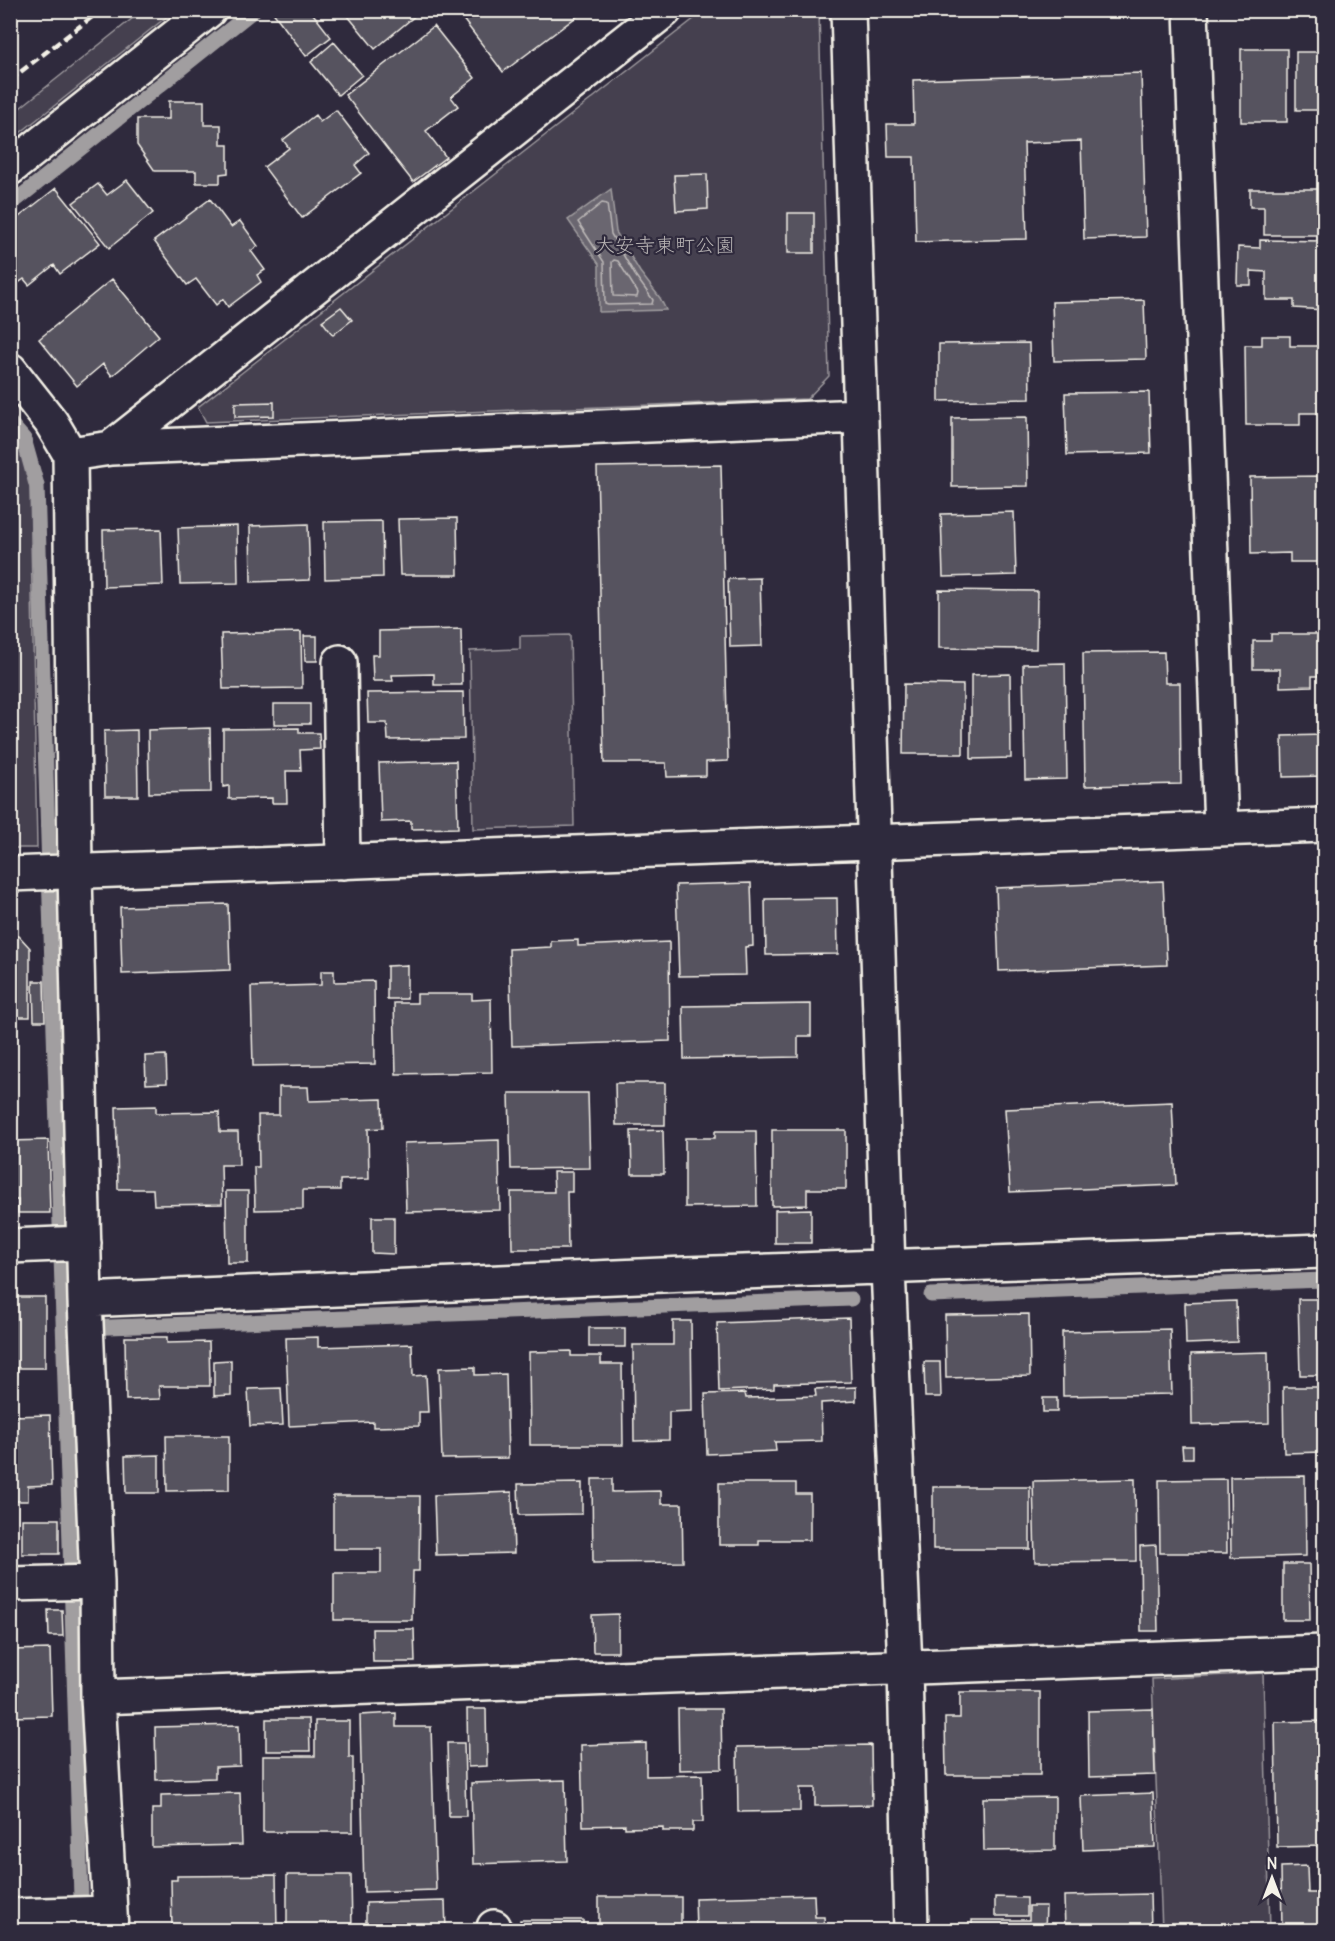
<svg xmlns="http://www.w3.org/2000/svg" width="1335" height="1941" viewBox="0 0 1335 1941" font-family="Delius,'Klee One',sans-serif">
<rect width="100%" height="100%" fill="#2f2a3d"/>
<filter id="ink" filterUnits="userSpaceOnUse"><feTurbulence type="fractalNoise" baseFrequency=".0167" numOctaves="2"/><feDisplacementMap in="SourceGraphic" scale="12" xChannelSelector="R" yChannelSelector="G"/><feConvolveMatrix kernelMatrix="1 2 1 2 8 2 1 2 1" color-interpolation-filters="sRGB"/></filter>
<g filter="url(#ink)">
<path fill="#454050" stroke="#9c989c" stroke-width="1.5" d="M 143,10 L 174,11 L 11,140 L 11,115 Z
M 704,11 L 819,11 L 829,376 L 807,399 L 206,422 L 198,407 Z
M 11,434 L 18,444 L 30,488 L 37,848 L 11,848 Z
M 570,635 L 574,826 L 473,829 L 470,651 L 520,649 L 520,636 Z
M 1263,1673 L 1270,1930 L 1162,1930 L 1152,1679 Z"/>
<path fill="#6a6670" stroke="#a19ea0" stroke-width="1.5" d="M 611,189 L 616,232 L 640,272 L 660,298 L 666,310 L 599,312 L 599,264 L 568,220 Z"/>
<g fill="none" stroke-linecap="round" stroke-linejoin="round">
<path stroke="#bdb9b8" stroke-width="1.5" d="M 602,203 L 607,204 L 611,234 L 635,275 L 653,300 L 652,304 L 608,305 L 605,304 L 604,262 L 578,222 Z
M 614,260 L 618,261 L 638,293 L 637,297 L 613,296 L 612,262 Z"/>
<path stroke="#a19ea0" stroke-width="15" d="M 10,205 L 254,10
M 10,423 L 24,439 L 37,485 L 82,1930
M 931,1295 L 1324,1280
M 83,1328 L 851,1299"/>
</g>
<path fill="#56525f" stroke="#f4f1e8" stroke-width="1.5" d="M 273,10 L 310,10 L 331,37 L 306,56 L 272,11 Z
M 343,10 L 422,10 L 375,49 Z
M 456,10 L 577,10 L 580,14 L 503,72 Z
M 434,26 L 475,78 L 451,97 L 458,106 L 426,131 L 446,157 L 413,182 L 345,95 Z
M 334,42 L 362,75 L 338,95 L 311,62 Z
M 1241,49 L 1287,49 L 1287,122 L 1241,122 Z
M 1296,52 L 1324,52 L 1324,110 L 1296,110 Z
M 1141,73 L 1146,237 L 1084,239 L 1081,141 L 1024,143 L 1027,239 L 916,242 L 914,157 L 888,157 L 887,124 L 914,124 L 913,80 Z
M 169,101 L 204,101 L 204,125 L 221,125 L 221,145 L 228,145 L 228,173 L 220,174 L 220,183 L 196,183 L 196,171 L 155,171 L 137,145 L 137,119 L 169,119 Z
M 336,110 L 369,153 L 355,165 L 361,173 L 302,218 L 264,167 L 289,148 L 283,140 L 315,115 L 320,122 Z
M 707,174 L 708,209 L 676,211 L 674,175 Z
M 127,180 L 153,213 L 109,248 L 73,203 L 98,184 L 107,195 Z
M 56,188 L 100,243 L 60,274 L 54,265 L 29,285 L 24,279 L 10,289 L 10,224 Z
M 1250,189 L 1324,189 L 1324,235 L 1264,235 L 1264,207 L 1250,207 Z
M 210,199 L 231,227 L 240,221 L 258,246 L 251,251 L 265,270 L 257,275 L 261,282 L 228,307 L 223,299 L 216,305 L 196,279 L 187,285 L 154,241 Z
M 788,213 L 814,213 L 814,253 L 788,253 Z
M 1260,240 L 1324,241 L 1324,310 L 1294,308 L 1294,300 L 1266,300 L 1266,272 L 1251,271 L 1251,285 L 1237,285 L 1238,247 L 1260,248 Z
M 112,279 L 159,336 L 112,376 L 103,364 L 77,386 L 39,339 Z
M 1144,300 L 1146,359 L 1054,361 L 1052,302 Z
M 341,307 L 352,320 L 333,335 L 322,321 Z
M 1262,336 L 1290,336 L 1290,346 L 1324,346 L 1324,413 L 1300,413 L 1300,425 L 1246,425 L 1245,345 L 1262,345 Z
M 1029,343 L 1030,399 L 939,401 L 939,344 Z
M 1149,392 L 1151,453 L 1067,455 L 1065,393 Z
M 274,402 L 274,416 L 235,417 L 235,403 Z
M 1027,417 L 1028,486 L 952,487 L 952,418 Z
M 721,465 L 728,761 L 706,762 L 706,776 L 667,777 L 666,763 L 604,763 L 597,467 Z
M 1324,476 L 1324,562 L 1290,562 L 1290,553 L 1251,554 L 1250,477 Z
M 1014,512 L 1016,575 L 943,577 L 941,514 Z
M 457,518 L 458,575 L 400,575 L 398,519 Z
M 382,521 L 383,577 L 325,579 L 324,522 Z
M 308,524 L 310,580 L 251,582 L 250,526 Z
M 237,526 L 238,583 L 180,584 L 178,528 Z
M 161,529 L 163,585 L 104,587 L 103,530 Z
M 760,578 L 762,646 L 730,647 L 728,579 Z
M 939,590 L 1037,591 L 1036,649 L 939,648 Z
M 461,629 L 462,685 L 434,685 L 434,674 L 392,675 L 393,681 L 373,681 L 372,655 L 379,655 L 379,631 Z
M 301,632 L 302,688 L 223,689 L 221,634 Z
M 1271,634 L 1324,634 L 1324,676 L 1312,676 L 1312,686 L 1280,687 L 1280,669 L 1253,669 L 1253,641 L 1271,641 Z
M 304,636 L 317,636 L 317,661 L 305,661 Z
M 1164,652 L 1165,683 L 1180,683 L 1181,784 L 1085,786 L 1083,653 Z
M 1065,663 L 1067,779 L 1025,780 L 1023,664 Z
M 1010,674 L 1011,758 L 971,759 L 971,675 Z
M 904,684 L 963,685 L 963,754 L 903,754 Z
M 463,692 L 464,739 L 388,740 L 387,723 L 368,723 L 367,693 Z
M 274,704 L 310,704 L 310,724 L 274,724 Z
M 210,728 L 211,792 L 149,793 L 148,730 Z
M 299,728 L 299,733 L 319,733 L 320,749 L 300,750 L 301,771 L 286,771 L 287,803 L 272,803 L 272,798 L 229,799 L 229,786 L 223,787 L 223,729 Z
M 137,730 L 138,796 L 105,796 L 104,731 Z
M 1324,735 L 1324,776 L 1283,777 L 1282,736 Z
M 456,761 L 458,828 L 411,829 L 411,821 L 381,822 L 379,763 Z
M 1163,881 L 1167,965 L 999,971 L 996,888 Z
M 751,883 L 753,946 L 745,947 L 746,975 L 679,976 L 676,885 Z
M 837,898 L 838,954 L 766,955 L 765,899 Z
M 228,904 L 230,970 L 122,974 L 120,907 Z
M 10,936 L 19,936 L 30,948 L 30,1017 L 10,1017 Z
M 578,940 L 578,946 L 669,942 L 670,1041 L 512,1046 L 509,949 L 551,947 L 551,941 Z
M 407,965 L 407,999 L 387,999 L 387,966 Z
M 321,971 L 334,971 L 334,982 L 374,981 L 375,1064 L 253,1066 L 251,987 L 321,985 Z
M 33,981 L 44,981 L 45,1021 L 34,1021 Z
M 417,994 L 472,994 L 472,1000 L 491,999 L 492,1072 L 396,1074 L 394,1003 L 417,1003 Z
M 811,1004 L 811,1036 L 798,1036 L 798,1057 L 684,1059 L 683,1006 Z
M 166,1055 L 167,1083 L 146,1084 L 145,1056 Z
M 615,1083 L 665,1083 L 665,1125 L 616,1125 Z
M 279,1087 L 308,1087 L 309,1101 L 382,1099 L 383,1128 L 368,1129 L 369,1179 L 340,1180 L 340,1190 L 303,1190 L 303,1209 L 255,1210 L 254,1167 L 259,1167 L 258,1115 L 279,1115 Z
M 509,1093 L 588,1093 L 590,1168 L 511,1169 Z
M 1172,1102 L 1176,1185 L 1010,1192 L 1005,1109 Z
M 156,1106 L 156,1113 L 219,1112 L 220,1132 L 238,1132 L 239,1165 L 221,1165 L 222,1204 L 154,1205 L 153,1189 L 118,1189 L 116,1107 Z
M 663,1130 L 664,1174 L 632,1174 L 631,1131 Z
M 772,1130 L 846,1130 L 846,1189 L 807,1189 L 807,1205 L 772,1206 Z
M 715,1131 L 756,1131 L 757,1206 L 685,1207 L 685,1138 L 715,1138 Z
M 48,1140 L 50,1213 L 18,1213 L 18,1200 L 10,1200 L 10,1141 Z
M 499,1140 L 500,1210 L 406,1212 L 404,1143 Z
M 553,1172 L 572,1172 L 572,1192 L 567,1192 L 568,1249 L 512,1249 L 511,1192 L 554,1192 Z
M 226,1191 L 248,1191 L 248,1263 L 227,1263 Z
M 811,1209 L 811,1243 L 775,1243 L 775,1210 Z
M 372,1217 L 394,1217 L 394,1254 L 372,1253 Z
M 10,1297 L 45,1297 L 45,1368 L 17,1368 L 17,1376 L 10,1376 Z
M 1298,1299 L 1324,1299 L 1324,1375 L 1300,1375 Z
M 1236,1301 L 1237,1342 L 1186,1344 L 1185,1303 Z
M 1029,1314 L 1030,1376 L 946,1378 L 945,1315 Z
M 849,1318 L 851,1382 L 774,1384 L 774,1389 L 719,1391 L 717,1323 Z
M 673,1321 L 691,1321 L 692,1411 L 669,1412 L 669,1440 L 634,1441 L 633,1345 L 673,1345 Z
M 589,1328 L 625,1328 L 625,1347 L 589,1347 Z
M 1170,1329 L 1172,1394 L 1063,1396 L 1062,1332 Z
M 125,1337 L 167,1337 L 167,1343 L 209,1342 L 210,1386 L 159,1386 L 160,1399 L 126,1400 Z
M 318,1337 L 318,1347 L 412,1344 L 413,1376 L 426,1375 L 428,1412 L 419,1412 L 419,1426 L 373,1427 L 373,1422 L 289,1426 L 286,1338 Z
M 571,1351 L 571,1356 L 601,1356 L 601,1364 L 622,1364 L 623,1445 L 530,1445 L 529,1352 Z
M 1268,1352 L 1269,1423 L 1192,1425 L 1191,1354 Z
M 231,1360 L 231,1395 L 214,1396 L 214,1361 Z
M 924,1362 L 940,1362 L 941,1397 L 925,1397 Z
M 475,1367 L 475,1375 L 506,1374 L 508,1458 L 442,1459 L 439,1368 Z
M 856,1387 L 856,1401 L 821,1403 L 822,1441 L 775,1442 L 776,1451 L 707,1454 L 705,1394 L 745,1393 L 746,1398 L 816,1396 L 815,1389 Z
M 1283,1387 L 1324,1387 L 1324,1452 L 1284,1453 Z
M 281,1388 L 283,1425 L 250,1426 L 248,1389 Z
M 1043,1398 L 1057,1398 L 1057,1412 L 1043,1412 Z
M 50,1415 L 52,1485 L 28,1486 L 28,1501 L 10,1501 L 10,1416 Z
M 166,1436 L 229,1436 L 229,1490 L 167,1491 Z
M 1182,1446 L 1193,1446 L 1193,1458 L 1183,1458 Z
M 159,1455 L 159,1493 L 126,1493 L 125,1456 Z
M 1305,1476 L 1306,1556 L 1231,1558 L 1230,1477 Z
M 592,1479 L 612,1479 L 612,1492 L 661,1491 L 661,1504 L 682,1504 L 683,1562 L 593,1563 Z
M 1135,1479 L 1136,1561 L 1035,1562 L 1033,1481 Z
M 1226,1479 L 1227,1553 L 1160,1553 L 1159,1480 Z
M 582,1483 L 582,1514 L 519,1515 L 518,1484 Z
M 719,1483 L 796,1483 L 796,1494 L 810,1494 L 810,1540 L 759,1540 L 759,1545 L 719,1545 Z
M 933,1487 L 1030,1487 L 1030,1549 L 933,1549 Z
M 512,1492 L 514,1553 L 436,1555 L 434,1495 Z
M 333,1496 L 420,1496 L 419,1571 L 413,1571 L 412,1620 L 334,1620 L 334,1573 L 381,1573 L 381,1549 L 333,1549 Z
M 22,1519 L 59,1519 L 59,1554 L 22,1554 Z
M 1156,1545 L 1158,1631 L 1141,1631 L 1140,1546 Z
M 1283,1564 L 1309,1564 L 1310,1620 L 1283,1620 Z
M 48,1610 L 62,1610 L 63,1636 L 49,1636 Z
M 618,1614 L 618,1652 L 593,1652 L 592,1615 Z
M 372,1629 L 414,1629 L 415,1662 L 373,1662 Z
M 50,1649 L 52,1716 L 10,1717 L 10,1650 Z
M 960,1692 L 1040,1692 L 1040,1775 L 946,1775 L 945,1718 L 960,1718 Z
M 467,1709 L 486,1709 L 487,1766 L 468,1767 Z
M 678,1709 L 721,1709 L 722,1769 L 679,1770 Z
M 1153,1709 L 1155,1775 L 1089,1777 L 1088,1711 Z
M 396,1713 L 396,1727 L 431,1727 L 436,1890 L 364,1892 L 360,1715 Z
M 266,1719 L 309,1719 L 310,1751 L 266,1751 Z
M 315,1721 L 349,1721 L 349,1757 L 353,1757 L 353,1832 L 263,1832 L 263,1756 L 315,1756 Z
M 1324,1721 L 1324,1846 L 1277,1847 L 1275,1722 Z
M 239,1725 L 240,1766 L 215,1767 L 215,1778 L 156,1780 L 155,1727 Z
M 447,1743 L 464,1743 L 466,1816 L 449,1816 Z
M 646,1743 L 646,1776 L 702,1775 L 703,1822 L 693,1822 L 693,1831 L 663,1831 L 663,1827 L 625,1828 L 625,1825 L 583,1826 L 581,1745 Z
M 871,1745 L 872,1805 L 815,1806 L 815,1788 L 800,1788 L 800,1811 L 738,1812 L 737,1747 Z
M 565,1780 L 567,1861 L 473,1864 L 471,1783 Z
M 240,1793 L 242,1845 L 152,1847 L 152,1809 L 161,1809 L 161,1795 Z
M 1153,1793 L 1155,1847 L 1083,1850 L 1081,1796 Z
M 1055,1797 L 1055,1850 L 984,1851 L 983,1798 Z
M 1307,1866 L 1308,1893 L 1324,1893 L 1324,1930 L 1282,1930 L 1281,1867 Z
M 276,1875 L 277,1930 L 172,1930 L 171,1880 L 177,1880 L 177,1876 Z
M 287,1875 L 351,1875 L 352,1930 L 287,1930 Z
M 1150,1894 L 1151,1930 L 1065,1930 L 1064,1896 Z
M 814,1895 L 815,1917 L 824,1917 L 825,1930 L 696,1930 L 695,1898 Z
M 599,1897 L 681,1897 L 681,1930 L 599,1930 Z
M 995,1897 L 1027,1898 L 1027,1916 L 995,1916 Z
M 445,1901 L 446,1930 L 366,1930 L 366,1903 Z
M 1029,1906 L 1046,1906 L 1045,1930 L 952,1930 L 952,1929 L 972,1929 L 972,1920 L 1029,1920 Z
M 520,1920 L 583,1920 L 583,1930 L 520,1930 Z"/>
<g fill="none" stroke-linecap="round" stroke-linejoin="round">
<defs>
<path id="minor" d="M 848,10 L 888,1268 L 905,1667 L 911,1930
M 1191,10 L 1221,828
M 10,168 L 209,10
M 10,370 L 51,422 L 70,454 L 75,872 L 85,1300 L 97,1582 L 98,1697 L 111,1930
M 111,448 L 665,10
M 70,454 L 111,448 L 861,416
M 340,662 L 343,862
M 10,874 L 1324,825
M 10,1246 L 84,1243
M 85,1300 L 685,1274 L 1324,1251
M 10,1584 L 97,1582
M 98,1697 L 1324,1652
M 10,1916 L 109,1913
M 494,1927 L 494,1930"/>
</defs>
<use href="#minor" stroke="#f4f1e8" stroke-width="38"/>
<use href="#minor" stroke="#2f2a3d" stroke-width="33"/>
<path stroke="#f4f1e8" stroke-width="4.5" stroke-dasharray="9 4.5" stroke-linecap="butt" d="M 10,80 L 101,10"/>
</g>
</g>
<g text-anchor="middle" stroke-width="4.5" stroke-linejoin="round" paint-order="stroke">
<g font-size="20" fill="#b7b3b3" stroke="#2f2a3d">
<text x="665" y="252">大安寺東町公園</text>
</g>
</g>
<rect width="1335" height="1941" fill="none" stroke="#2f2a3d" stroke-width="36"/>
<rect x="18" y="18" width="1299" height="1905" fill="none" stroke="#f4f1e8" stroke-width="2" filter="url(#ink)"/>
<g transform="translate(1272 1878)" stroke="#2f2a3d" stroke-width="4.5" paint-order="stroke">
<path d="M0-4.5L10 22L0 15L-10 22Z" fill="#f4f1e8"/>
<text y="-9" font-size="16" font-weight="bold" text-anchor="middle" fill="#f4f1e8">N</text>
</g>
</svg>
